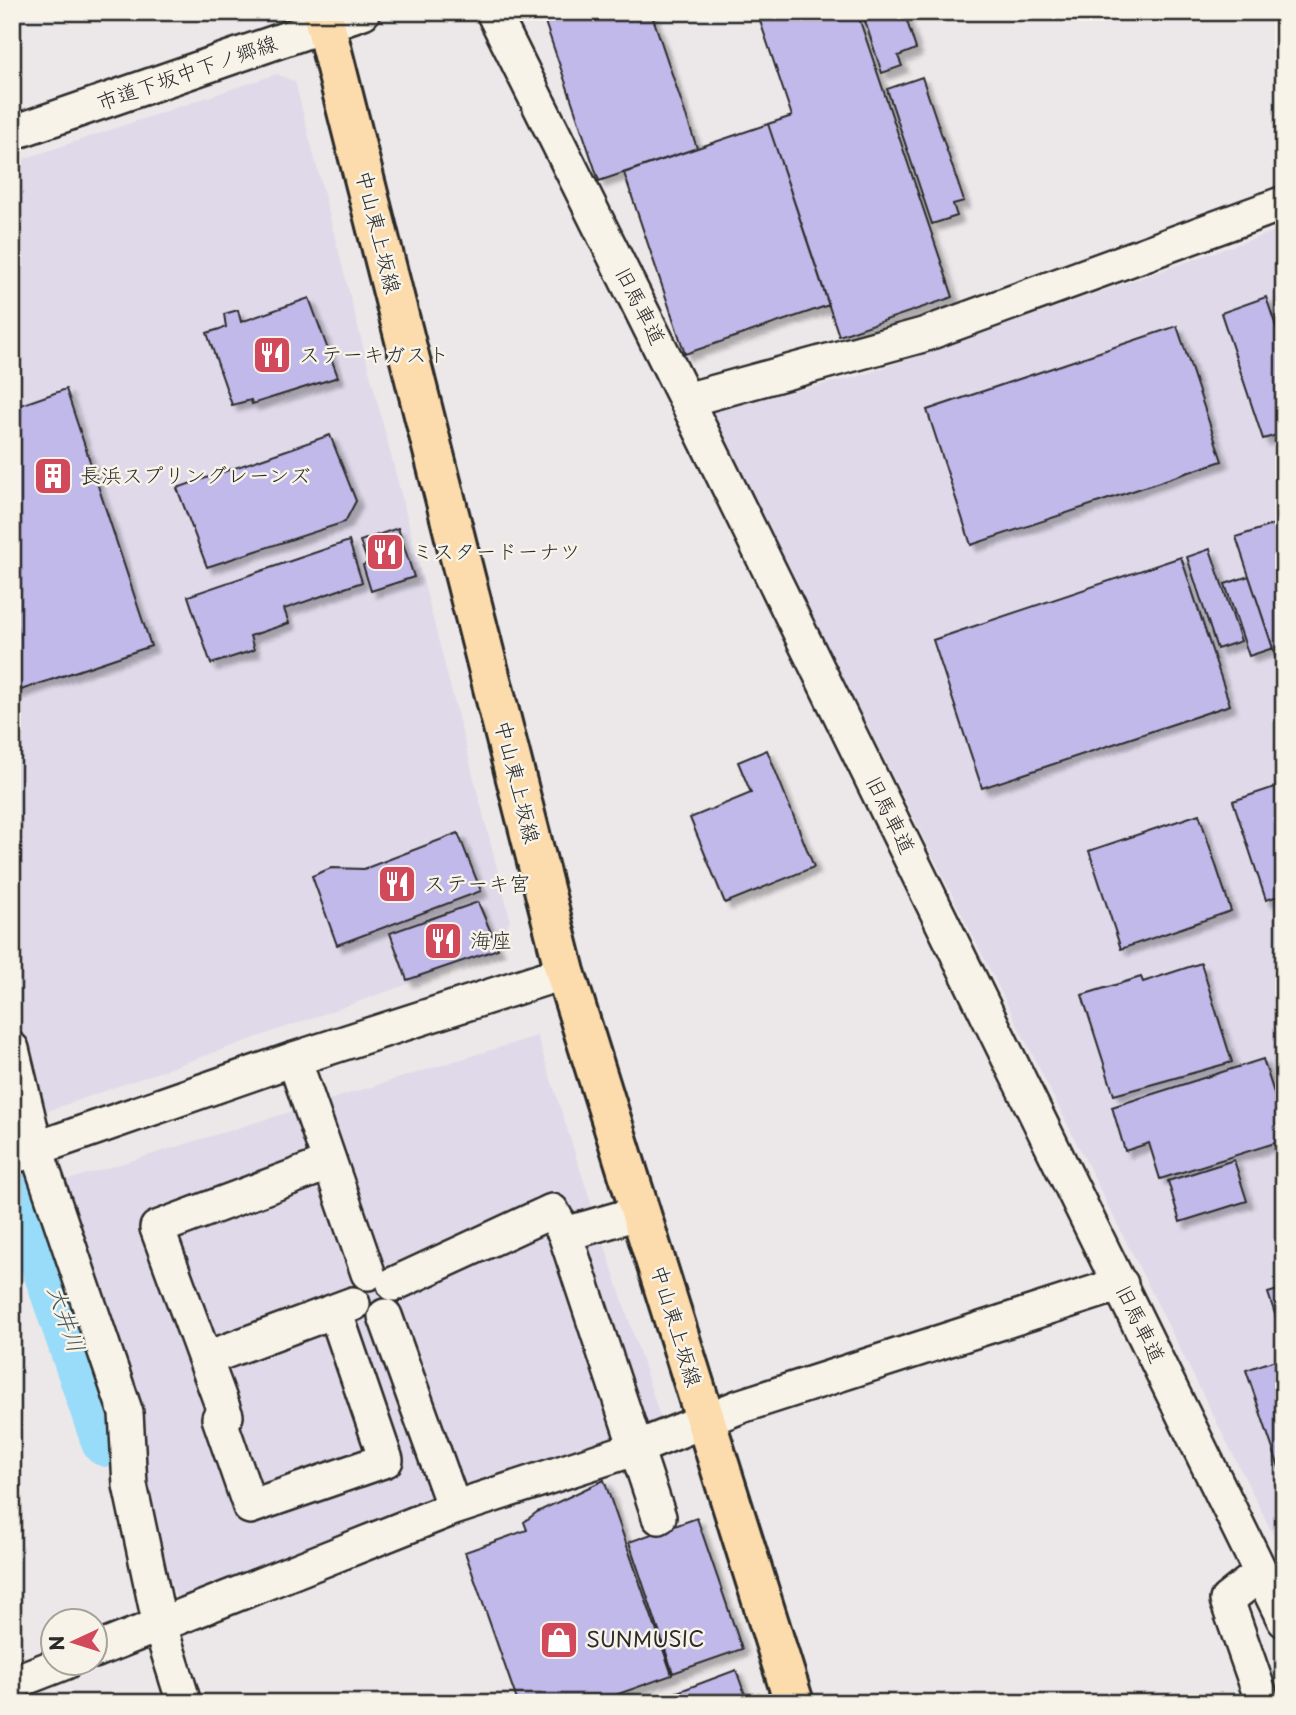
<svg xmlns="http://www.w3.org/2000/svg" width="1296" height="1715" viewBox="0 0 1296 1715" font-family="'Playpen Sans','Klee One',sans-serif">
<defs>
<filter id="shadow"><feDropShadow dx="6" dy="6" stdDeviation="2" flood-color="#0004"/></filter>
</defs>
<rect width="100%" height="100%" fill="#ece7e8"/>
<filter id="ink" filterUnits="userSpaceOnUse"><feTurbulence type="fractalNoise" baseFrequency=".0143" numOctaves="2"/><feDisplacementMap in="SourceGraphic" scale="14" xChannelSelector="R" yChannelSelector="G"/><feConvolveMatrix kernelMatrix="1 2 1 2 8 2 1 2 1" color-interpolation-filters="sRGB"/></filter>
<g filter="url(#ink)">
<path fill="#dfd9e9" d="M 277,74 L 295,82 L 510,919 L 496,953 L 42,1113 L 12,984 L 12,163 Z
M 1284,228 L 1284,1556 L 709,410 L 857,377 Z
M 537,1036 L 662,1423 L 178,1604 L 148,1508 L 62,1182 Z"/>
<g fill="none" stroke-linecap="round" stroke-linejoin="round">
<path stroke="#98dcfa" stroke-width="52" d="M 24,1198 L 107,1441"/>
</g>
<path fill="#c0b9ea" stroke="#2b2b2b" stroke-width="2" filter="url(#shadow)" d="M 575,12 L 651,12 L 697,148 L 599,181 L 545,22 Z
M 757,12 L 857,12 L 953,297 L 839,336 L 768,124 L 792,116 Z
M 862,12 L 904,12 L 916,49 L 898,56 L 902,66 L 882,73 Z
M 922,77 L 964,201 L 953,204 L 957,216 L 932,224 L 887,89 Z
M 768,124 L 829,305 L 685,354 L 624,173 Z
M 1266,297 L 1284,350 L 1284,433 L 1263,439 L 1221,313 Z
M 309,298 L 338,377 L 252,404 L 251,400 L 232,405 L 207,333 L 226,327 L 224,314 L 238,310 L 241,322 Z
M 1177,326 L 1222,461 L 971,545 L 927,410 Z
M 66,389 L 151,646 L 12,693 L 12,408 Z
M 330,435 L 356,501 L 345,522 L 207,567 L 177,488 Z
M 1284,521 L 1284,682 L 1236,537 Z
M 398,528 L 414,577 L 371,591 L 363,565 L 368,563 L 360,541 Z
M 349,541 L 362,582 L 284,609 L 289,623 L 250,636 L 254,650 L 211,664 L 188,596 Z
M 1210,549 L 1241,641 L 1217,649 L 1187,557 Z
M 1181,557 L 1230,705 L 982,788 L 933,640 Z
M 1249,576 L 1273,648 L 1249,656 L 1225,584 Z
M 767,750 L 814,867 L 725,903 L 690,818 L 751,793 L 738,762 Z
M 1284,784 L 1284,894 L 1266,900 L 1233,801 Z
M 1199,814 L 1231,911 L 1121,949 L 1089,851 Z
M 458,833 L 481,891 L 337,945 L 312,876 L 331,868 L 364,869 Z
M 478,902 L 498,949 L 407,980 L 390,933 Z
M 1201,963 L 1232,1062 L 1114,1095 L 1082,995 L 1141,977 L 1143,982 Z
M 1263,1059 L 1284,1124 L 1284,1140 L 1160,1179 L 1149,1143 L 1125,1151 L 1112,1107 Z
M 1234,1160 L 1247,1201 L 1180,1222 L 1168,1181 Z
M 1284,1288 L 1284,1341 L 1268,1293 Z
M 1284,1357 L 1284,1482 L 1246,1370 Z
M 604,1480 L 672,1675 L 593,1703 L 518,1703 L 465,1552 L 527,1530 L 524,1522 L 537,1512 Z
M 697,1518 L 742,1649 L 673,1673 L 629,1542 Z
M 736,1670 L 748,1703 L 648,1703 Z"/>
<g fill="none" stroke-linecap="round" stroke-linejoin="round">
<defs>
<path id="minor" d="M 493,12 L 686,400 L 1284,1620
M 12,133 L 363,12
M 686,400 L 923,335 L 1284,203
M 12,1049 L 36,1149 L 126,1413 L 130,1485 L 160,1626 L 184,1703
M 294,1059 L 368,1273
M 12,1157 L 294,1059 L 565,972
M 565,1234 L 642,1212
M 394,1284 L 552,1211 L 565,1234 L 659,1517
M 335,1311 L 386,1460 L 250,1507 L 219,1418 L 226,1416 L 205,1359 L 353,1304
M 385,1316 L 454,1508
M 205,1359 L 157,1228 L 330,1163
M 1261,1573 L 1227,1600 L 1263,1703
M 94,1651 L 454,1508 L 634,1449 L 741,1406 L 1121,1284
M 12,1683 L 66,1662"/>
<path id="major" d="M 322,12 L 565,972 L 794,1703"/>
</defs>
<use href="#minor" stroke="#2b2b2b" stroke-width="38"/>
<use href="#major" stroke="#2b2b2b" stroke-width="44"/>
<use href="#minor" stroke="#f7f3e8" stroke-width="33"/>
<use href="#major" stroke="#fcdcac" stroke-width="38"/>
</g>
</g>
<defs>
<symbol id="restaurant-square" viewBox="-11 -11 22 22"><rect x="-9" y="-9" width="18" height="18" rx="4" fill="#d1495b" stroke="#f7f3e8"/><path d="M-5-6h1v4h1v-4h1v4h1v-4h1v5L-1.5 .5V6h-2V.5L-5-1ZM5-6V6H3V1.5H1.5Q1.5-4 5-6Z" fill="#fff"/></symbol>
<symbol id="building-square" viewBox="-11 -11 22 22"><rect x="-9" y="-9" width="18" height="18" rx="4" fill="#d1495b" stroke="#f7f3e8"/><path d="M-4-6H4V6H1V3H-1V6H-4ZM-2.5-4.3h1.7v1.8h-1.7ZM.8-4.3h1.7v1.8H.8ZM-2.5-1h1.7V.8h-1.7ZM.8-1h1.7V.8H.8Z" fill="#fff"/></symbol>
<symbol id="shop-square" viewBox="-11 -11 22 22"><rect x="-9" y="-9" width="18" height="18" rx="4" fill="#d1495b" stroke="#f7f3e8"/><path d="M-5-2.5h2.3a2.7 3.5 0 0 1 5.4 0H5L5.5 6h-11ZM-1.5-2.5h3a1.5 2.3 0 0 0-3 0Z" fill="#fff"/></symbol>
</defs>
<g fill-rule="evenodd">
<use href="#restaurant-square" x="250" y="333" width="44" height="44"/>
<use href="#building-square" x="31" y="454" width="44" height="44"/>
<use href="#restaurant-square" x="363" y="530" width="44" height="44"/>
<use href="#restaurant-square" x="375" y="862" width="44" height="44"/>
<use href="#restaurant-square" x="421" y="919" width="44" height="44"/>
<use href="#shop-square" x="537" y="1618" width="44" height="44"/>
</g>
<g text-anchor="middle" stroke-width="5" stroke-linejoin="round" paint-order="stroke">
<g font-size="21" fill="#2b2b2b" stroke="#f7f3e8">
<text transform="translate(187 73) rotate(-19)" y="7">市道下坂中下ノ郷線</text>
<text transform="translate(378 232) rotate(76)" y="7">中山東上坂線</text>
<text transform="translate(640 306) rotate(63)" y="7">旧馬車道</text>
<text transform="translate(517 782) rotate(76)" y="7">中山東上坂線</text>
<text transform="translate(890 815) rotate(64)" y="7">旧馬車道</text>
<text transform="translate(1140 1324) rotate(64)" y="7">旧馬車道</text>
<text transform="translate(676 1326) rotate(73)" y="7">中山東上坂線</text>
</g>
<g font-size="21" fill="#2b2b2b" stroke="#f7f3e8" text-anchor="start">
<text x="299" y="362">ステーキガスト</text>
<text x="80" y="483">長浜スプリングレーンズ</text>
<text x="412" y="559">ミスタードーナツ</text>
<text x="424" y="891">ステーキ宮</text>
<text x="470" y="948">海座</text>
<text x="586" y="1647">SUNMUSIC</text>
</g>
<g font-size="23" font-style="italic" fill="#46575f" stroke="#f7f3e8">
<text transform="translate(66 1319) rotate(71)" y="8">大井川</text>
</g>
</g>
<rect width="1296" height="1715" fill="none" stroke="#f7f3e8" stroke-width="42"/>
<rect x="21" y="21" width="1254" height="1673" fill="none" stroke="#2b2b2b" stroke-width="2.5" filter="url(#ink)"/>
<g transform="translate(74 1642) rotate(266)"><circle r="33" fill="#f7f3e8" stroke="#a5a39c" stroke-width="2"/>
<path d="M0-5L12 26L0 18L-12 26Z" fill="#d1495b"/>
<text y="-10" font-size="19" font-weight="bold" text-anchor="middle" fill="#2b2b2b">N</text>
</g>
</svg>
